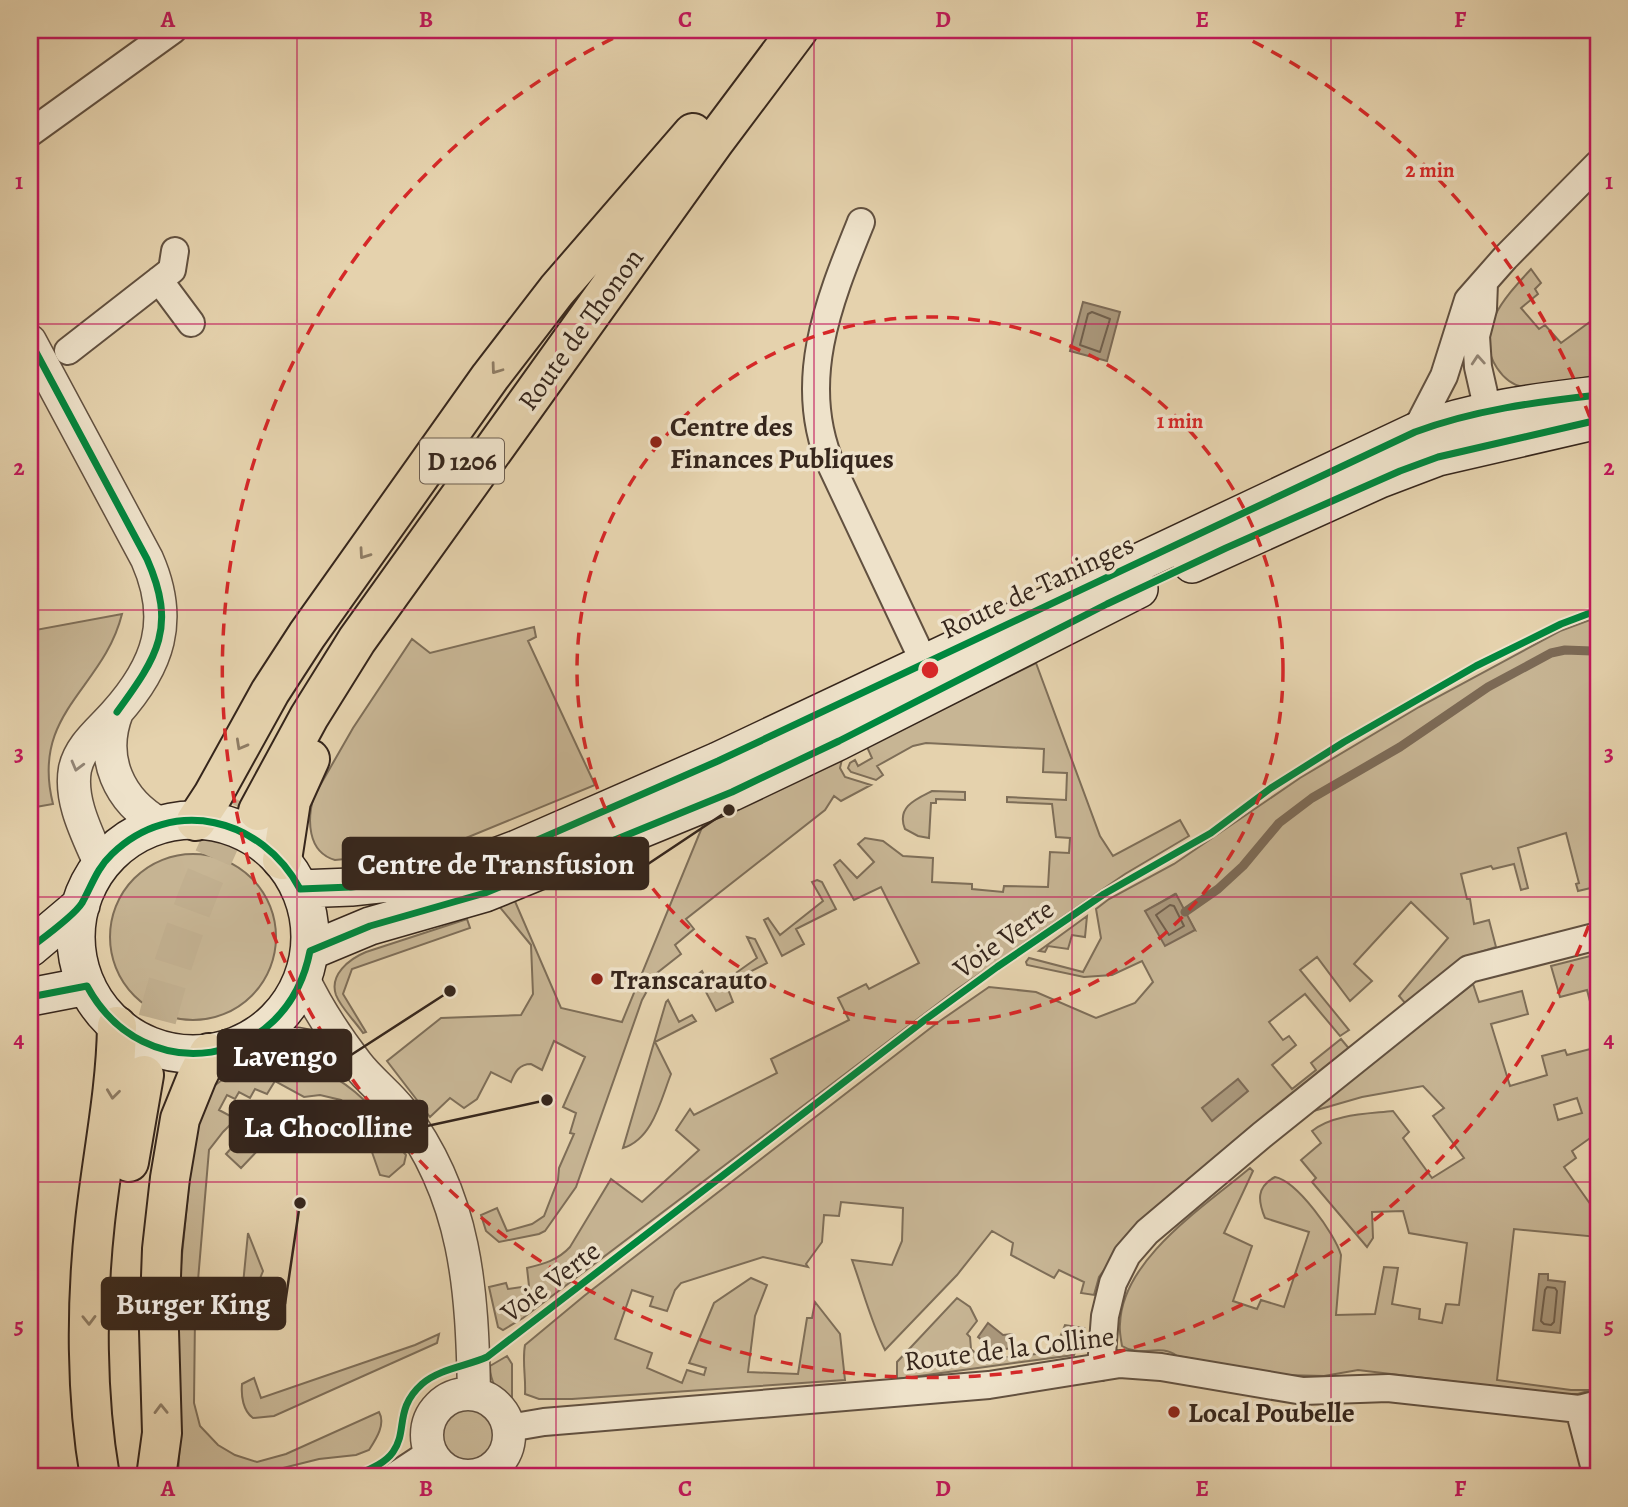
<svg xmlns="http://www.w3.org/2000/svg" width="1628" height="1507" viewBox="0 0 1628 1507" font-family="Alegreya,serif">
<rect width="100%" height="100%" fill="#e5d2ad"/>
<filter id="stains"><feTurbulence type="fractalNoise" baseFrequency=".00286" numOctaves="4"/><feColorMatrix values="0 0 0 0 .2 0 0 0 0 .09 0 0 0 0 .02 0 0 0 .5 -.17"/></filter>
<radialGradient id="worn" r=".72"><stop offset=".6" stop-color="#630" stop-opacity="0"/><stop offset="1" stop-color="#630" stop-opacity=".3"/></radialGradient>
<path fill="#c7b594" stroke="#7e6e58" stroke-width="2" fill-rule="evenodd" d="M 1531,269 L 1541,283 L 1535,289 L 1538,294 L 1521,308 L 1539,329 L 1545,325 L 1561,343 L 1598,316 L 1598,375 C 1579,378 1540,390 1523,387 C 1512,385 1503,377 1497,368 C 1472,331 1507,295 1531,269 Z
M 122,614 C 103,690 30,712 53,804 L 30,808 L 30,631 Z
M 1598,617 L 1598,829 L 1594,831 L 1598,849 L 1598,902 L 1595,887 L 1578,891 L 1576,884 L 1579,883 L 1566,833 L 1518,848 L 1528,888 L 1521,890 L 1514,864 L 1493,869 L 1491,866 L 1461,874 L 1467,899 L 1470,899 L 1474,924 L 1489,920 L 1496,947 L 1465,957 L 1405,1003 L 1399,996 L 1448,938 L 1411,902 L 1354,964 L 1372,981 L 1350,1001 L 1317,957 L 1300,970 L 1349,1030 L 1340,1036 L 1305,994 L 1269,1022 L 1283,1040 L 1289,1036 L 1296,1045 L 1272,1065 L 1292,1089 L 1316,1070 L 1311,1063 L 1341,1039 L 1351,1051 L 1124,1243 L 1099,1277 L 1094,1295 L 1081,1293 L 1084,1282 L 1059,1270 L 1054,1278 L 1011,1255 L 1013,1243 L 992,1231 L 957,1275 L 885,1350 C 871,1322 863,1290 852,1260 L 892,1265 L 902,1241 L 903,1208 L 841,1202 L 839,1216 L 824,1215 L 822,1242 L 806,1264 L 808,1267 L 763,1257 L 681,1283 L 675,1290 L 667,1311 L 650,1306 L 653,1297 L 632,1290 L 615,1339 L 652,1353 L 647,1368 L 682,1383 L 687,1370 L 704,1375 L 706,1368 L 689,1363 L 714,1303 L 751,1278 L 767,1285 L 755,1316 L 748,1372 L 798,1374 L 807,1318 L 812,1318 L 815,1302 L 840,1334 L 845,1380 L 572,1399 L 539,1399 L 525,1394 C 526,1377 522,1361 525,1345 L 584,1296 L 937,1023 L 989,987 L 1036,992 L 1096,1018 L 1135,1003 L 1153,982 L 1142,961 L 1112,975 L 1084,977 L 1027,965 L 1026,962 L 1029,958 L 1083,972 L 1101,938 L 1096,909 L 1109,899 L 1174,864 L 1300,778 L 1419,707 L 1560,631 ZM 1175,894 L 1195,930 L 1146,911 Z
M 534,627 L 536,637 L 528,641 L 595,785 L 449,845 L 419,852 L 335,860 C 307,852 307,819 314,796 L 353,728 L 412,639 L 430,653 Z
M 1036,663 L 1100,836 L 1113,856 L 1180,820 L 1189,836 L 1125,874 L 956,990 L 523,1318 L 503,1330 L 498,1327 L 489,1287 L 506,1283 L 508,1289 L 529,1286 L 527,1268 C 544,1264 558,1260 570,1247 L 611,1179 L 642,1202 L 699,1150 L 676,1130 L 690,1109 L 694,1115 L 777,1073 L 771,1059 L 849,1020 L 838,998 L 866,984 L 869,989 L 919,963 L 881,887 L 854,900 L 834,865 L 840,860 L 857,878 L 874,862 L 858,844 L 865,838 L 883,841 L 903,856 L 933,858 L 932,882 L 972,884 L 972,889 L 1003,892 L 1004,886 L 1048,887 L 1050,852 L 1069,853 L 1070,838 L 1056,837 L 1052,804 L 1007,802 L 1007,797 L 1066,800 L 1067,773 L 1043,772 L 1044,749 L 926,743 L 913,746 L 877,766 L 883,775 L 876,780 L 851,772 L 848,768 L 850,763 L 855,760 L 858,766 L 872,758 L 867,747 Z
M 842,759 L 840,768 L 845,777 L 871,785 L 841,801 L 834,796 L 825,810 L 686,919 L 694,929 L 675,945 L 681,954 L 657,973 L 642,1000 L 576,1187 L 545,1231 L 539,1234 L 499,1242 L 486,1231 L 481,1215 L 497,1208 L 507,1231 L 532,1224 L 544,1216 L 558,1180 L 559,1168 L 574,1134 L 570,1133 L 576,1113 L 563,1107 L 585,1057 L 554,1041 L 542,1070 L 531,1064 C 519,1064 515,1072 511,1082 L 491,1072 L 477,1099 L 464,1108 L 450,1098 L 430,1117 L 387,1061 L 441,1018 L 521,1015 L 533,994 L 531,945 L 498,905 L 514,899 L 561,1008 L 622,1022 L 705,820 Z
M 932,791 L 965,792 L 965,800 L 936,799 L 936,803 L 931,803 L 929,838 L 918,836 L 905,829 C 896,807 916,799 932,791 Z
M110 937a83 83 0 1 1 166 0a83 83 0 1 1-166 0Z
M 817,880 L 822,882 L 836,909 L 796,929 L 804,944 L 782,956 L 764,920 L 768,918 L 780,935 L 823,901 L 812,882 Z
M 1087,916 L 1085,937 L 1072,935 L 1068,949 L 1048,946 L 1045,952 L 1039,951 Z
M 467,919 L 470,928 L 352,969 L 343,994 L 366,1032 L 363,1033 C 355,1021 341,1008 336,995 C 329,975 349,959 366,952 Z
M 747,937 L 755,939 L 767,963 L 726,984 L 733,1002 L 716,1011 L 697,975 L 702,971 L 712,990 L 757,958 Z
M 1598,954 L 1598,1032 L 1587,990 L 1560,997 L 1551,966 Z
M 1473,984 L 1479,1002 L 1522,991 L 1528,1014 L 1491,1024 L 1510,1086 L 1547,1075 L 1542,1056 L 1565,1050 L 1567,1055 L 1598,1047 L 1598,1142 L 1593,1136 L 1572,1151 L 1576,1158 L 1564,1167 L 1598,1215 L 1598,1237 L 1514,1229 L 1497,1380 L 1571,1390 L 1591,1390 L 1578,1394 L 1558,1394 L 1358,1370 L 1324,1376 L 1282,1375 L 1177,1356 C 1160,1343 1141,1358 1122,1346 C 1121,1339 1119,1331 1120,1324 C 1122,1259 1205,1206 1250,1168 L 1253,1171 L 1224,1233 L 1252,1246 L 1233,1301 L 1257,1309 L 1261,1300 L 1284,1307 L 1309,1232 L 1265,1218 C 1258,1201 1256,1187 1275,1177 C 1297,1181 1335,1234 1341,1255 L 1336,1315 L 1375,1314 L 1384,1267 L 1398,1268 L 1392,1304 L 1420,1309 L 1419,1319 L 1442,1323 L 1446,1304 L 1459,1305 L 1467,1243 L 1409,1233 L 1403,1211 L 1372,1212 L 1373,1238 L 1367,1247 L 1312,1182 L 1316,1178 L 1301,1160 L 1321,1143 L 1312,1131 C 1333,1114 1367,1114 1393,1111 L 1409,1132 L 1403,1138 L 1432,1178 L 1464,1158 L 1433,1116 L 1444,1108 L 1423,1086 L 1362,1097 L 1310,1112 ZM 1577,1098 L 1582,1113 L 1558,1120 L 1554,1105 Z
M 668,1000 L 679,1022 L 692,1015 L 696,1021 L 655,1042 L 671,1074 C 661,1099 653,1139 623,1148 L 666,1002 Z
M 283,1060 C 315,1064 341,1078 364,1100 L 361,1103 L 364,1107 L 356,1111 L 341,1100 L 320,1095 L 304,1097 L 275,1081 L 267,1094 L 255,1089 L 250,1098 L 239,1092 L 235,1099 L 227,1095 L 219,1110 L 236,1119 L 223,1132 L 209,1150 L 195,1316 L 194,1403 L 200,1426 L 218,1445 L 235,1455 L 257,1462 L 286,1454 L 379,1412 C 386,1424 376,1439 369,1450 L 356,1455 L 319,1459 L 259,1474 L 178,1477 L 181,1417 L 177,1306 L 193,1143 L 204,1105 L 214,1086 L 230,1074 L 249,1066 Z
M 369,1112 L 406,1155 L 404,1164 L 389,1177 L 380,1175 L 360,1118 Z
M 244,1134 L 260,1148 L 241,1168 L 226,1154 Z
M 248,1233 L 263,1271 L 257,1286 L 263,1304 L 244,1311 L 241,1305 Z
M 957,1298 L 970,1307 L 977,1321 L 967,1334 L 970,1337 L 971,1349 L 983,1360 L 1054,1352 L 1065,1325 L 1084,1328 L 1074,1355 L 897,1379 L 897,1362 Z
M 439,1334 L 437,1343 L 274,1416 L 253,1418 C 243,1411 241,1396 242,1384 L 254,1378 L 261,1398 L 415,1345 Z
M 507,1356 L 512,1364 L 512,1403 C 498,1396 490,1382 490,1366 Z
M442 1434a27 27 0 1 1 54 0a27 27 0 1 1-54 0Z"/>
<path fill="#aa987c" stroke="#7c6a56" stroke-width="2" d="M 1083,302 L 1120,312 L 1107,361 L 1070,351 Z
M 1176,894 L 1195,930 L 1165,946 L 1145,911 Z
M 1238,1079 L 1248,1091 L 1212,1121 L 1202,1108 Z
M 1539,1274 L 1548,1274 L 1548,1280 L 1565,1282 L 1560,1333 L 1533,1330 Z
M 988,1323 L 1003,1335 L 1012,1334 L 1014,1348 L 995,1350 L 978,1337 Z"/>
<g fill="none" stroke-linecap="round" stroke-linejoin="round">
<path stroke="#705f4c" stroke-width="2" d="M 1092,312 L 1110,319 L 1100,352 L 1080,345 L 1088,314 Z
M 1170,905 L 1174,906 L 1184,926 L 1169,935 L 1156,915 Z
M 1547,1287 L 1555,1288 L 1557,1291 L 1554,1322 L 1551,1325 L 1544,1324 L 1541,1321 L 1545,1290 Z"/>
<path stroke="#7c6a56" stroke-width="9" d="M 1185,912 L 1218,889 L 1243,866 L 1279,823 L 1312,798 L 1400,747 L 1488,687 L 1551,653 L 1565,650 L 1592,651 L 1598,655"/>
<path stroke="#c2b090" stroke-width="38" stroke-dasharray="38 19" stroke-linecap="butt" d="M 144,1075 C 165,977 195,890 240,801"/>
<defs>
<path id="minor" d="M 30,133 L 173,30
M 861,222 C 829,301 795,383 832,467 L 924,662
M 159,280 L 191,323
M 68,351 L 172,270 L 175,251
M 1477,425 L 1488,411 L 1478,367 L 1476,336 L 1483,309 L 1484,283
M 1415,432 L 1444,376 L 1468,300 L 1505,258 L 1598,164
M 1101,1367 L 1105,1316 L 1113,1283 L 1127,1255 L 1147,1232 L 1262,1135 L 1469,969 L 1598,936
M 1579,1409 L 1597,1477
M 509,1428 L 544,1422 L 989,1385 L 1120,1364 L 1161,1367 L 1303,1391 L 1388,1388 L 1579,1409 L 1598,1404
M 393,1477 L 431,1452"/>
<path id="tertiary" d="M 30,341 L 147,559 C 174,620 159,665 115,714 C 100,731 80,746 75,769 C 69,802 89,837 101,866
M 117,712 C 99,758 119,801 160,824
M 303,978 C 317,1008 337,1038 357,1064 C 370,1081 388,1094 401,1111 C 467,1197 472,1290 474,1394
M 241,1044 L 297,1044 L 313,1047 L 357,1065
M427 1435a41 41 0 1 1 82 0a41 41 0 1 1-82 0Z"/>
<path id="secondary" d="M 1192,564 L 1380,479 L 1438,457 L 1598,420
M76 937a117 117 0 1 1 234 0a117 117 0 1 1-234 0Z
M 300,889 L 351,887 L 407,881 L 477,864 L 517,849 L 718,761 L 1415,432 C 1474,410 1536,402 1598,395
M 30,948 L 81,905
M 310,951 L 370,926 L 485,893 L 732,792 L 839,741 L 1139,589
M 30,997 L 87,986"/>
<path id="primary" d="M 258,811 L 309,717 L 357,640 L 714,142 L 798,30
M 196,821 L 213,795 L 270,692 L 307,635 L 490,377 L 557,290 L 693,133
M 282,860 L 291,801 L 310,759
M 129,1162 L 144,1075
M 100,1477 C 86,1396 86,1304 95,1222 C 102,1157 116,1092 117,1026
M 156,1477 L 162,1433 L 159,1331 L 162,1249 L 170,1178 L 180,1119 L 197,1077 L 209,1053"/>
</defs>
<use href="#minor" stroke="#625140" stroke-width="30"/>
<use href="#tertiary" stroke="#625140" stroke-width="35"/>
<use href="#secondary" stroke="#36261c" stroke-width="40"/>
<use href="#primary" stroke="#36261c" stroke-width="42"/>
<use href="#minor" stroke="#eee2ca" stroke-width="26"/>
<use href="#tertiary" stroke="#eee2ca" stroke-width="32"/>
<use href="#secondary" stroke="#eee2ca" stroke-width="37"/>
<use href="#primary" stroke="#e5d2ad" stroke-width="38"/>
<defs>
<path id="cycleway" d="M 30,341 L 147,559 C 177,627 158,656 117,712
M 30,948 C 43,938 74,916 82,903 C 92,885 97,868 112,854 C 173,795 262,818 300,889 L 351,887 L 407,881 L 477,864 L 517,849 L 718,761 L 1415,432 C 1474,410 1536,402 1598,395
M 30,997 L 87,986 C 144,1091 287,1069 310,951 L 370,926 L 485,893 L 732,792 L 839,741 L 1107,604 L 1226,548 L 1400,471 L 1438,457 L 1598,420
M 352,1477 C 365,1471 384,1465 393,1452 C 408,1431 394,1409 422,1384 C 439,1369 467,1366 487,1357 L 926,1019 L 997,967 L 1104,894 L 1211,833 L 1271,788 L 1344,742 L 1476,666 L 1561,624 L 1598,610"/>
</defs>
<use href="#cycleway" stroke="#eee2ca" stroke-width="11"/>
<use href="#cycleway" stroke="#00873e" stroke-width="7"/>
</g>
<defs><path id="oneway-chevron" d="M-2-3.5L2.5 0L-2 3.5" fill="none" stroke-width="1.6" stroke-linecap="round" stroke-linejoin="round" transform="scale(1.75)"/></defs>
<g stroke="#928473">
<use href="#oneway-chevron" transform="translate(1478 360) rotate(-94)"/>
<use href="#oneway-chevron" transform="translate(77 766) rotate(105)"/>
</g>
<g stroke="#8e7c64">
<use href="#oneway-chevron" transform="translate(496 369) rotate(126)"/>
<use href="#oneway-chevron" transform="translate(364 554) rotate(125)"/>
<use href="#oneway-chevron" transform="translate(241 745) rotate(119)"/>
<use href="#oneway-chevron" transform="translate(113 1094) rotate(97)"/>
<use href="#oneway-chevron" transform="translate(89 1320) rotate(89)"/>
<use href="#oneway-chevron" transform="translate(161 1409) rotate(-91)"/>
</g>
<path fill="none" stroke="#c2185b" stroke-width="2" stroke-opacity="0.55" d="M 297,30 L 297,1477M 556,30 L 556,1477M 814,30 L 814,1477M 1072,30 L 1072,1477M 1331,30 L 1331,1477M 30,324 L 1598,324M 30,610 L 1598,610M 30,897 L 1598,897M 30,1182 L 1598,1182"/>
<g fill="none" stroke="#d62828" stroke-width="3.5" stroke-dasharray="12 9">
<circle cx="930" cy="670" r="353"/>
<path d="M1596 906A707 707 0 1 1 626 32M1234 32A707 707 0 0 1 1596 434"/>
</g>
<g fill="#8f2418" stroke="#eee2ca" stroke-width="2.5">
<circle cx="656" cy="442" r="7"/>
<circle cx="597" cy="979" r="7"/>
<circle cx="1174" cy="1412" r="7"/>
</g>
<g text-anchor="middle" stroke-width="7" stroke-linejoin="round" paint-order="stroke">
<rect fill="#eee2ca" stroke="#6d5e50" stroke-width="2" x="420" y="438.5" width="84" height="45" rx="5"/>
<g font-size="26" font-weight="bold" fill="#36261c">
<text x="462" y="470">D 1206</text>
</g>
<g font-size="28" fill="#36261c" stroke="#eee2ca">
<text transform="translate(580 329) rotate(-54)" y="10">Route de Thonon</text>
<text transform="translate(1037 586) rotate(-25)" y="10">Route de Taninges</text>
<text transform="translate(1003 938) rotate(-35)" y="10">Voie Verte</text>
<text transform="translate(550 1281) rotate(-37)" y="10">Voie Verte</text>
<text transform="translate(1009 1348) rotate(-7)" y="10">Route de la Colline</text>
</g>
<g font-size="28" font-weight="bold" fill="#36261c" stroke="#eee2ca" text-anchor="start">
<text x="670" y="436">Centre des<tspan x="670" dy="32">Finances Publiques</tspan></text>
<text x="611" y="989">Transcarauto</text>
<text x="1188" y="1422">Local Poubelle</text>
</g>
</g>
<circle cx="930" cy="670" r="10" fill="#d62828" stroke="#eee2ca" stroke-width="3.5"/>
<g font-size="21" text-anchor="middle" font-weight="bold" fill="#d62828" stroke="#eee2ca" stroke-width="7" stroke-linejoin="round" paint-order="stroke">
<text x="1430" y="177">2 min</text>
<text x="1180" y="428">1 min</text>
</g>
<path fill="none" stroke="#36261c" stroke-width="2.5" d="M729 810L648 864M450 991L351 1055M547 1100L427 1126M300 1203L285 1304"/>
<g fill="#36261c" stroke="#eee2ca" stroke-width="2.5">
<circle cx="729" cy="810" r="7"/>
<circle cx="450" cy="991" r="7"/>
<circle cx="547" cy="1100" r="7"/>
<circle cx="300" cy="1203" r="7"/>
</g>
<g fill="#36261c" stroke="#36261c" stroke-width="2.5">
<rect x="343" y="838" width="305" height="51" rx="7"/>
<rect x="218" y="1030" width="133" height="51" rx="7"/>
<rect x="230" y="1101" width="197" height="51" rx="7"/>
<rect x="102" y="1278" width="183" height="51" rx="7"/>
</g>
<g font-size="30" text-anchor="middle" font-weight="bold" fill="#fff">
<text x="496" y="874">Centre de Transfusion</text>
<text x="285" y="1066">Lavengo</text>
<text x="328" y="1137">La Chocolline</text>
<text x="193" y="1314">Burger King</text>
</g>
<rect width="1628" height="1507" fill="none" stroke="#e5d2ad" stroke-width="77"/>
<rect x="38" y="38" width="1552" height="1430" fill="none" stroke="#c2185b" stroke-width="2.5"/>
<g font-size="23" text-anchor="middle" font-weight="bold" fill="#c2185b">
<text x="168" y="27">A</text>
<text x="426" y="27">B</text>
<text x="685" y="27">C</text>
<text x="943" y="27">D</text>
<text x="1202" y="27">E</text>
<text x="1460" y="27">F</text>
<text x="19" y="189">1</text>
<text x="1609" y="189">1</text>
<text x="19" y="475">2</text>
<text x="1609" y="475">2</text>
<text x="19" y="761">3</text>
<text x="1609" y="761">3</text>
<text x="19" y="1047">4</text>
<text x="1609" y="1047">4</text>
<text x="19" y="1333">5</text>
<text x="1609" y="1333">5</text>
<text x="168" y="1496">A</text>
<text x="426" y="1496">B</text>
<text x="685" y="1496">C</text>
<text x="943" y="1496">D</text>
<text x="1202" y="1496">E</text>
<text x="1460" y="1496">F</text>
</g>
<rect width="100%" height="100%" filter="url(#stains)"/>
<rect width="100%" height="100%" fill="url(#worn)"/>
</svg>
